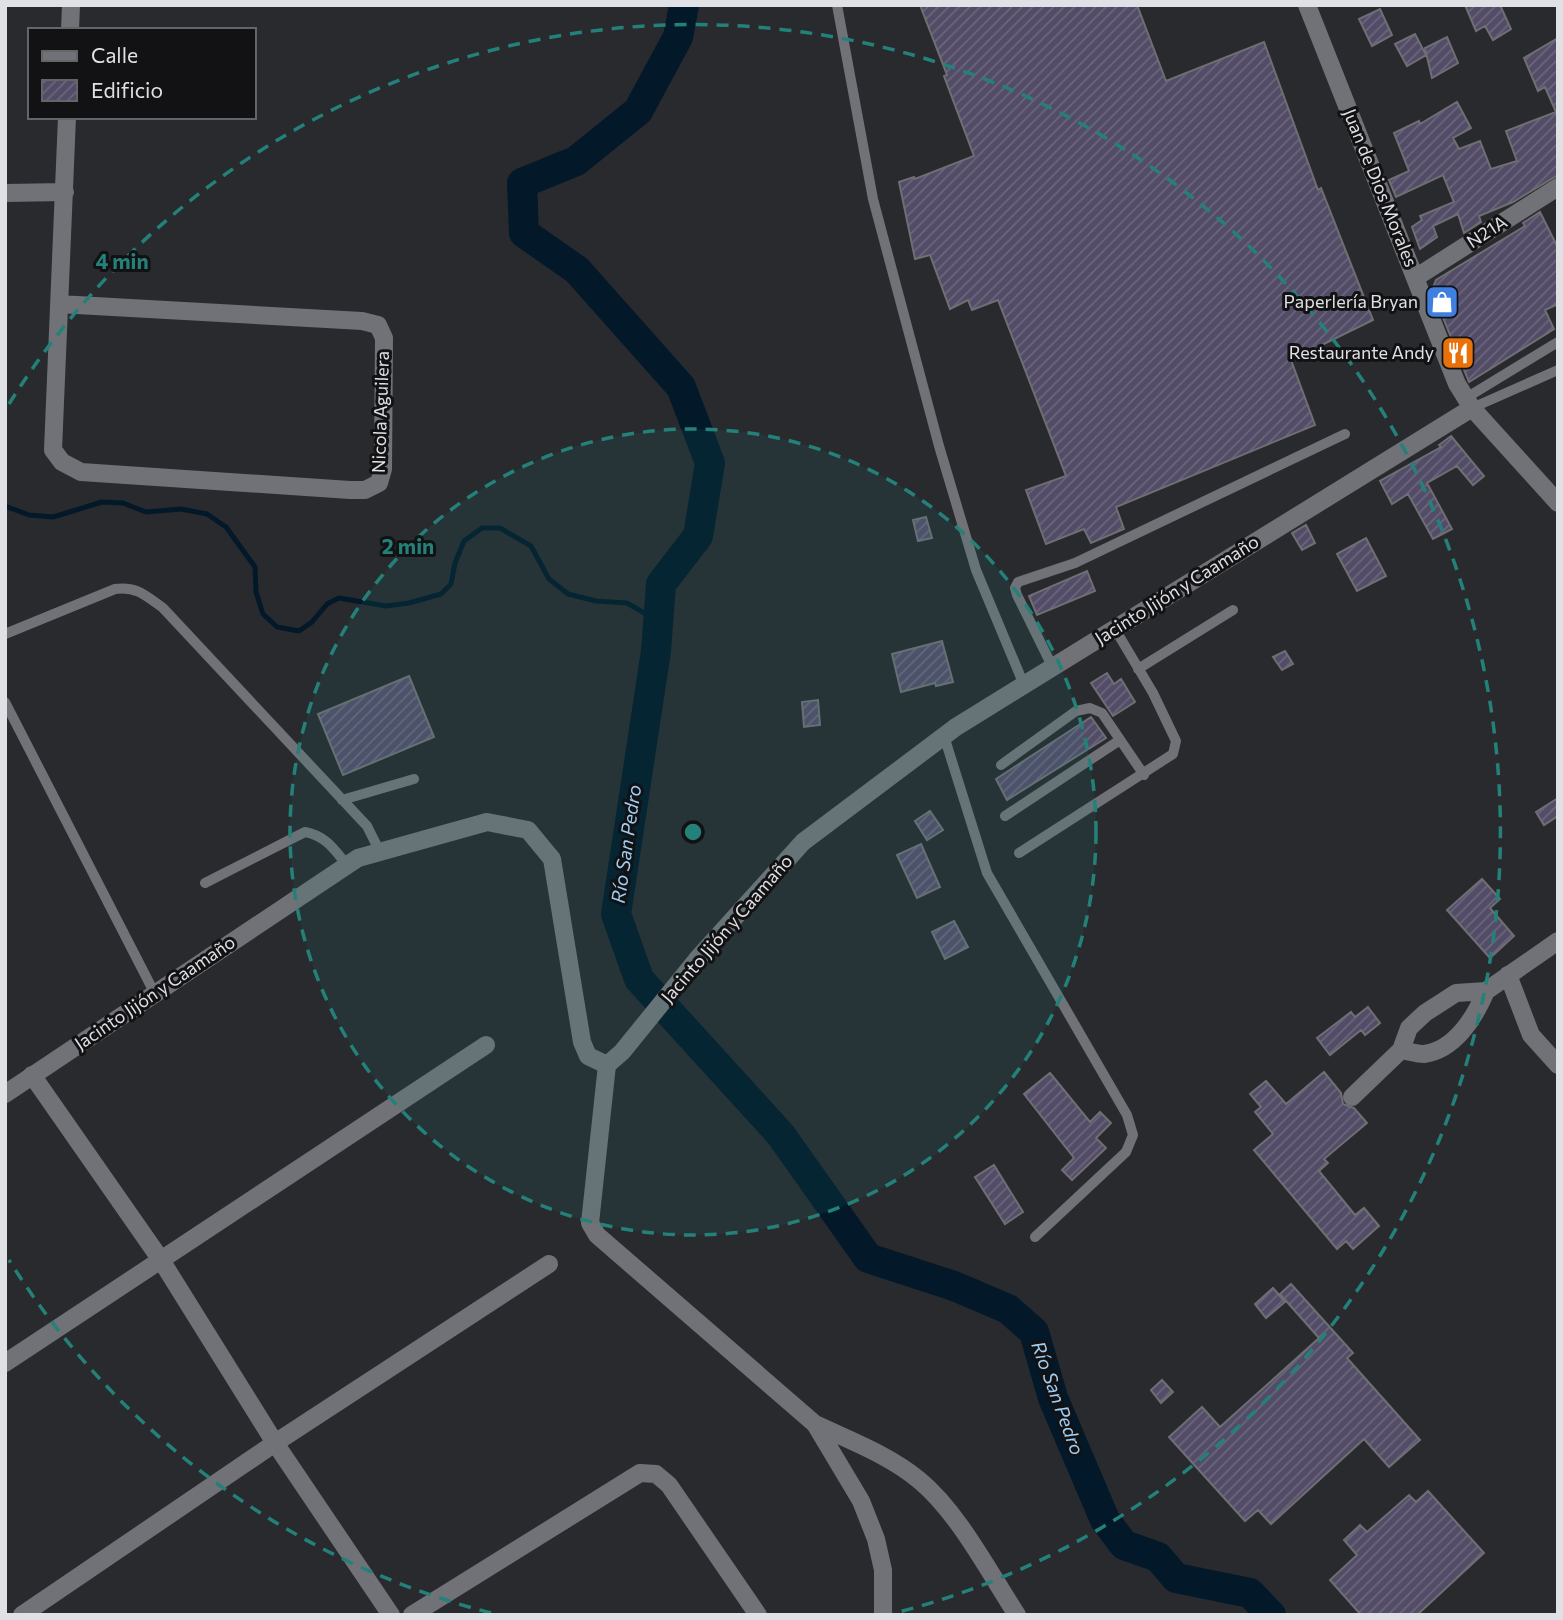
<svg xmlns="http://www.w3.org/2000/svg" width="1563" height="1620" viewBox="0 0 1563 1620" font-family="Commissioner,sans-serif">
<defs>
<pattern id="building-hatch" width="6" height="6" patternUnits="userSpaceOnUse" patternTransform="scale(1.75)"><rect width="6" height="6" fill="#524c67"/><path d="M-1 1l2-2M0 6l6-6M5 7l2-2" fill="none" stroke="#6b667d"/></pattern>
</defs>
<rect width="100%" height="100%" fill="#282a2e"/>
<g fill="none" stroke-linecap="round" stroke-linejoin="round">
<path stroke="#031929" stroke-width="5" d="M 5,506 L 29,515 L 53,517 L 102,502 L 123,503 L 146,512 L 181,509 L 207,514 L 226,527 L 255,567 L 256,592 L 263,614 L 277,627 L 299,631 L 312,622 L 327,604 L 339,598 L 386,606 L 409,603 L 441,594 L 451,584 L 455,563 L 464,541 L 482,528 L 500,528 L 531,546 L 549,579 L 568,594 L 596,601 L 627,603 L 658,621"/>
<path stroke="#031929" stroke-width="30" d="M 684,5 L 678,37 L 638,111 L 576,161 L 522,183 L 524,233 L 577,270 L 681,387 L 710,463 L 698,536 L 661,584 L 656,651 L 616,914 L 639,979 L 781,1135 L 868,1258 L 954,1286 L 1008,1309 L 1034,1332 L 1053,1398 L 1105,1520 L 1124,1545 L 1158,1557 L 1176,1578 L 1250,1593 L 1271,1615"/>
</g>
<path fill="url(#building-hatch)" stroke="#6f6e73" stroke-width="2" d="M 920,5 L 1137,5 L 1166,81 L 1264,42 L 1318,190 L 1321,188 L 1373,320 L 1291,360 L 1315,425 L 1116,507 L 1124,529 L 1091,543 L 1084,529 L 1046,544 L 1026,490 L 1066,476 L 998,300 L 972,310 L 968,300 L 950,309 L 930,255 L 915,259 L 899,182 L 914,177 L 915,179 L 974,156 L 944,76 L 947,75 Z
M 1465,5 L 1500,5 L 1511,29 L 1493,40 L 1485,26 L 1476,31 Z
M 1380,9 L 1392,35 L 1372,46 L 1359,19 Z
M 1415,34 L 1426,55 L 1407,66 L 1395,44 Z
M 1447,37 L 1458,63 L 1432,78 L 1425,48 Z
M 1558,38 L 1558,175 L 1513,202 L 1479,216 L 1481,222 L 1464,233 L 1458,214 L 1433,226 L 1437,237 L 1420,249 L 1412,227 L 1422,220 L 1420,216 L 1454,202 L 1443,175 L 1396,197 L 1389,180 L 1409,171 L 1394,133 L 1419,121 L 1420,124 L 1457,102 L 1471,128 L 1453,138 L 1459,149 L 1480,141 L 1491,169 L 1517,161 L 1506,131 L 1556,112 L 1545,87 L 1538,91 L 1524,58 Z
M 1540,212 L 1558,248 L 1558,304 L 1545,310 L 1554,329 L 1469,382 L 1432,290 L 1436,280 L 1525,226 L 1523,223 Z
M 1451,436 L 1484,476 L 1473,485 L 1457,466 L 1427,483 L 1452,529 L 1433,539 L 1408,494 L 1392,504 L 1380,481 L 1441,447 L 1439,445 Z
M 926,517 L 932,538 L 918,541 L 913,520 Z
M 1306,525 L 1315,543 L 1302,550 L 1292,533 Z
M 1366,538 L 1386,576 L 1357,591 L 1337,554 Z
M 1087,571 L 1095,591 L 1037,615 L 1029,596 Z
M 942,641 L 953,682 L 936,686 L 935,683 L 901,692 L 892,654 Z
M 1285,651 L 1293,664 L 1282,670 L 1273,657 Z
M 1107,673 L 1114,684 L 1121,679 L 1135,702 L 1113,716 L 1091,683 Z
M 409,676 L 434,737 L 343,775 L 318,714 Z
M 818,700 L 820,725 L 804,727 L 802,702 Z
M 1091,717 L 1106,738 L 1007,800 L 996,779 Z
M 1558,798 L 1558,816 L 1544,825 L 1536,812 Z
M 930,811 L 943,830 L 927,840 L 915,821 Z
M 921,844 L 940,887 L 917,898 L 897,855 Z
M 1482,879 L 1500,899 L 1490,908 L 1514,936 L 1490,958 L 1447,910 Z
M 954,921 L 968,947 L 945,959 L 932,932 Z
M 1368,1007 L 1380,1023 L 1365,1035 L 1361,1030 L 1330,1055 L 1317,1038 L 1351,1012 L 1355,1017 Z
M 1324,1072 L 1341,1093 L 1343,1104 L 1354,1108 L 1367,1123 L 1324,1159 L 1328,1163 L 1319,1171 L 1355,1215 L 1364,1208 L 1379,1226 L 1353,1249 L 1346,1241 L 1337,1249 L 1254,1150 L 1273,1134 L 1255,1112 L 1261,1107 L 1250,1094 L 1266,1081 L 1286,1104 Z
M 1050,1073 L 1090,1122 L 1100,1112 L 1111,1123 L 1096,1138 L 1106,1148 L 1072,1180 L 1062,1170 L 1074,1158 L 1024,1094 Z
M 994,1165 L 1023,1212 L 1005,1224 L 975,1177 Z
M 1291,1284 L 1353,1353 L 1347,1358 L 1420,1440 L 1389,1467 L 1364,1439 L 1271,1524 L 1258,1510 L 1245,1521 L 1169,1437 L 1202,1407 L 1220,1427 L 1319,1338 L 1280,1294 Z
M 1273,1288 L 1285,1302 L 1266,1318 L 1255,1304 Z
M 1162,1380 L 1173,1392 L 1161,1403 L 1151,1390 Z
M 1428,1491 L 1484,1553 L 1417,1615 L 1361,1615 L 1330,1580 L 1357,1555 L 1344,1540 L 1360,1525 L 1367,1532 L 1409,1495 L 1416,1502 Z"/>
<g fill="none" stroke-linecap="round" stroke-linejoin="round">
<path stroke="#707277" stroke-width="10" d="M 837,5 L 873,199 L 939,446 L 976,570 L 1024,685
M 1466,398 L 1558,342
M 1472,408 L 1558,370
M 5,634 L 115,589 C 137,586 146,596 163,608 L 367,826 L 380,852
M 1053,668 L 1017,595 L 1015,588 L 1018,582 L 1075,563 L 1345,434
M 1138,669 L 1233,610
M 5,702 L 155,994
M 944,736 L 987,873 L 1127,1115 L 1133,1135 L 1126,1152 L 1035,1237
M 1001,765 L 1076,711 L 1090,708 L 1102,713 L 1144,775
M 342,800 L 414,779
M 1005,816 L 1120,740
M 1019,853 L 1173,754 L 1176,741 L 1153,693 L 1115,629
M 205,883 L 305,832 C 326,836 334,849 347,865"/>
<path stroke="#707277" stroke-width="18" d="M 1307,5 L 1457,384 L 1472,408
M 70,30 L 71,5
M 5,193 L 65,192
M 1415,278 L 1558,187
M 59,304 L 362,321 L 378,325 L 384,338 L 383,469 L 379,483 L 365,490 L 350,490 L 81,472 L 62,462 L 53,450 L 67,117
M 1508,975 L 1531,1035 L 1558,1065
M 1401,1050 C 1408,1051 1417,1054 1424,1054 C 1455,1050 1475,1017 1486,991
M 607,1065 L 590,1223 L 597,1235 L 815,1424 L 861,1501 L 876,1539 L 883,1570 L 883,1615
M 32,1075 L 161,1260 L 275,1443 L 391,1615
M 1352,1097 L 1401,1050 L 1409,1028 L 1425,1013 L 1456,993 L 1486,991 L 1558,941
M 5,1363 L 486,1045
M 815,1424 C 851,1441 889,1455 919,1480 C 958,1512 989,1572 1017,1615
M 22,1615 L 275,1443 L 549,1264
M 412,1615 L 640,1473 L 656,1474 L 669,1485 L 758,1615"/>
<path stroke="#707277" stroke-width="18" d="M 5,1094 L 358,858 L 487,822 L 528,830 L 552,859 L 582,1042 L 588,1056 L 607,1065 L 622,1052 L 699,957 L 803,842 L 956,727 L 1472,408 L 1558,503"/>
</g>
<circle cx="693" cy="832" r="403" fill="#24817a" fill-opacity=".12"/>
<g fill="none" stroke="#24817a" stroke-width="3.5" stroke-dasharray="12 9">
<circle cx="693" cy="832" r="403"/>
<path d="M491 1613A807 807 0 0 1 9 1260M9 404A807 807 0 1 1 895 1613"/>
</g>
<defs>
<symbol id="shop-square" viewBox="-11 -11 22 22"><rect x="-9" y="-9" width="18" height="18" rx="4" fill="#3f7fe0" stroke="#121214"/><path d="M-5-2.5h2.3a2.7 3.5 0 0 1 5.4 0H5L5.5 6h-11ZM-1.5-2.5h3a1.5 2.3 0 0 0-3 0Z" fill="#fff"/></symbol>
<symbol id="restaurant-square" viewBox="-11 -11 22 22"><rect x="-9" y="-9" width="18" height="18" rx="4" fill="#e8710a" stroke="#121214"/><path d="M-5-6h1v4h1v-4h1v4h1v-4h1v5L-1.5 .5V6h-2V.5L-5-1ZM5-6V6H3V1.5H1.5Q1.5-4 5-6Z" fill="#fff"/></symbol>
</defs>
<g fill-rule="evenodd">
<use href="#shop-square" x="1423" y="283" width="38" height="38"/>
<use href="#restaurant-square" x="1439" y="334" width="38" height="38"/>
</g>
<g text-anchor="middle" stroke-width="6" stroke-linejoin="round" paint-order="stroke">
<g font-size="18" fill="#e0e1e4" stroke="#121214">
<text transform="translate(1380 188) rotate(68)" y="6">Juan de Dios Morales</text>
<text transform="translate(1487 232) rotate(-33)" y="6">N21A</text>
<text transform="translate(381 412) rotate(-88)" y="6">Nicola Aguilera</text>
<text transform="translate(1177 590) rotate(-32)" y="6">Jacinto Jijón y Caamaño</text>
<text transform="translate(727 929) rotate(-49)" y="6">Jacinto Jijón y Caamaño</text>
<text transform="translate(155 993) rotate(-34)" y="6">Jacinto Jijón y Caamaño</text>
</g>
<g font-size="18" fill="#e0e1e4" stroke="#121214" text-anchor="end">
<text x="1418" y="308">Paperlería Bryan</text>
<text x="1434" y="359">Restaurante Andy</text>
</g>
<g font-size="19" font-style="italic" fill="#9ecef4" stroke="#121214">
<text transform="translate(626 844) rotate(-82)" y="7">Río San Pedro</text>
<text transform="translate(1058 1398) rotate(70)" y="7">Río San Pedro</text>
</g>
</g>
<circle cx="693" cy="832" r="10" fill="#24817a" stroke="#121214" stroke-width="3.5"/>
<g font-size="21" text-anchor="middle" font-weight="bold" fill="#24817a" stroke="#121214" stroke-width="6" stroke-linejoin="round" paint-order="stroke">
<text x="122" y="269">4 min</text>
<text x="408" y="554">2 min</text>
</g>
<rect width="1563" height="1620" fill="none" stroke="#e0e1e4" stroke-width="14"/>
<rect x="28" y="28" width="228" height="91" fill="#121214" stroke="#646567" stroke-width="2"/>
<rect x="42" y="51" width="35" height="10" fill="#707277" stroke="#646567" stroke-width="2"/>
<text x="91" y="63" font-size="21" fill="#e0e1e4">Calle</text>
<rect x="42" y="80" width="35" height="21" fill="url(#building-hatch)" stroke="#646567" stroke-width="2"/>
<text x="91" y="98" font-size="21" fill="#e0e1e4">Edificio</text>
</svg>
